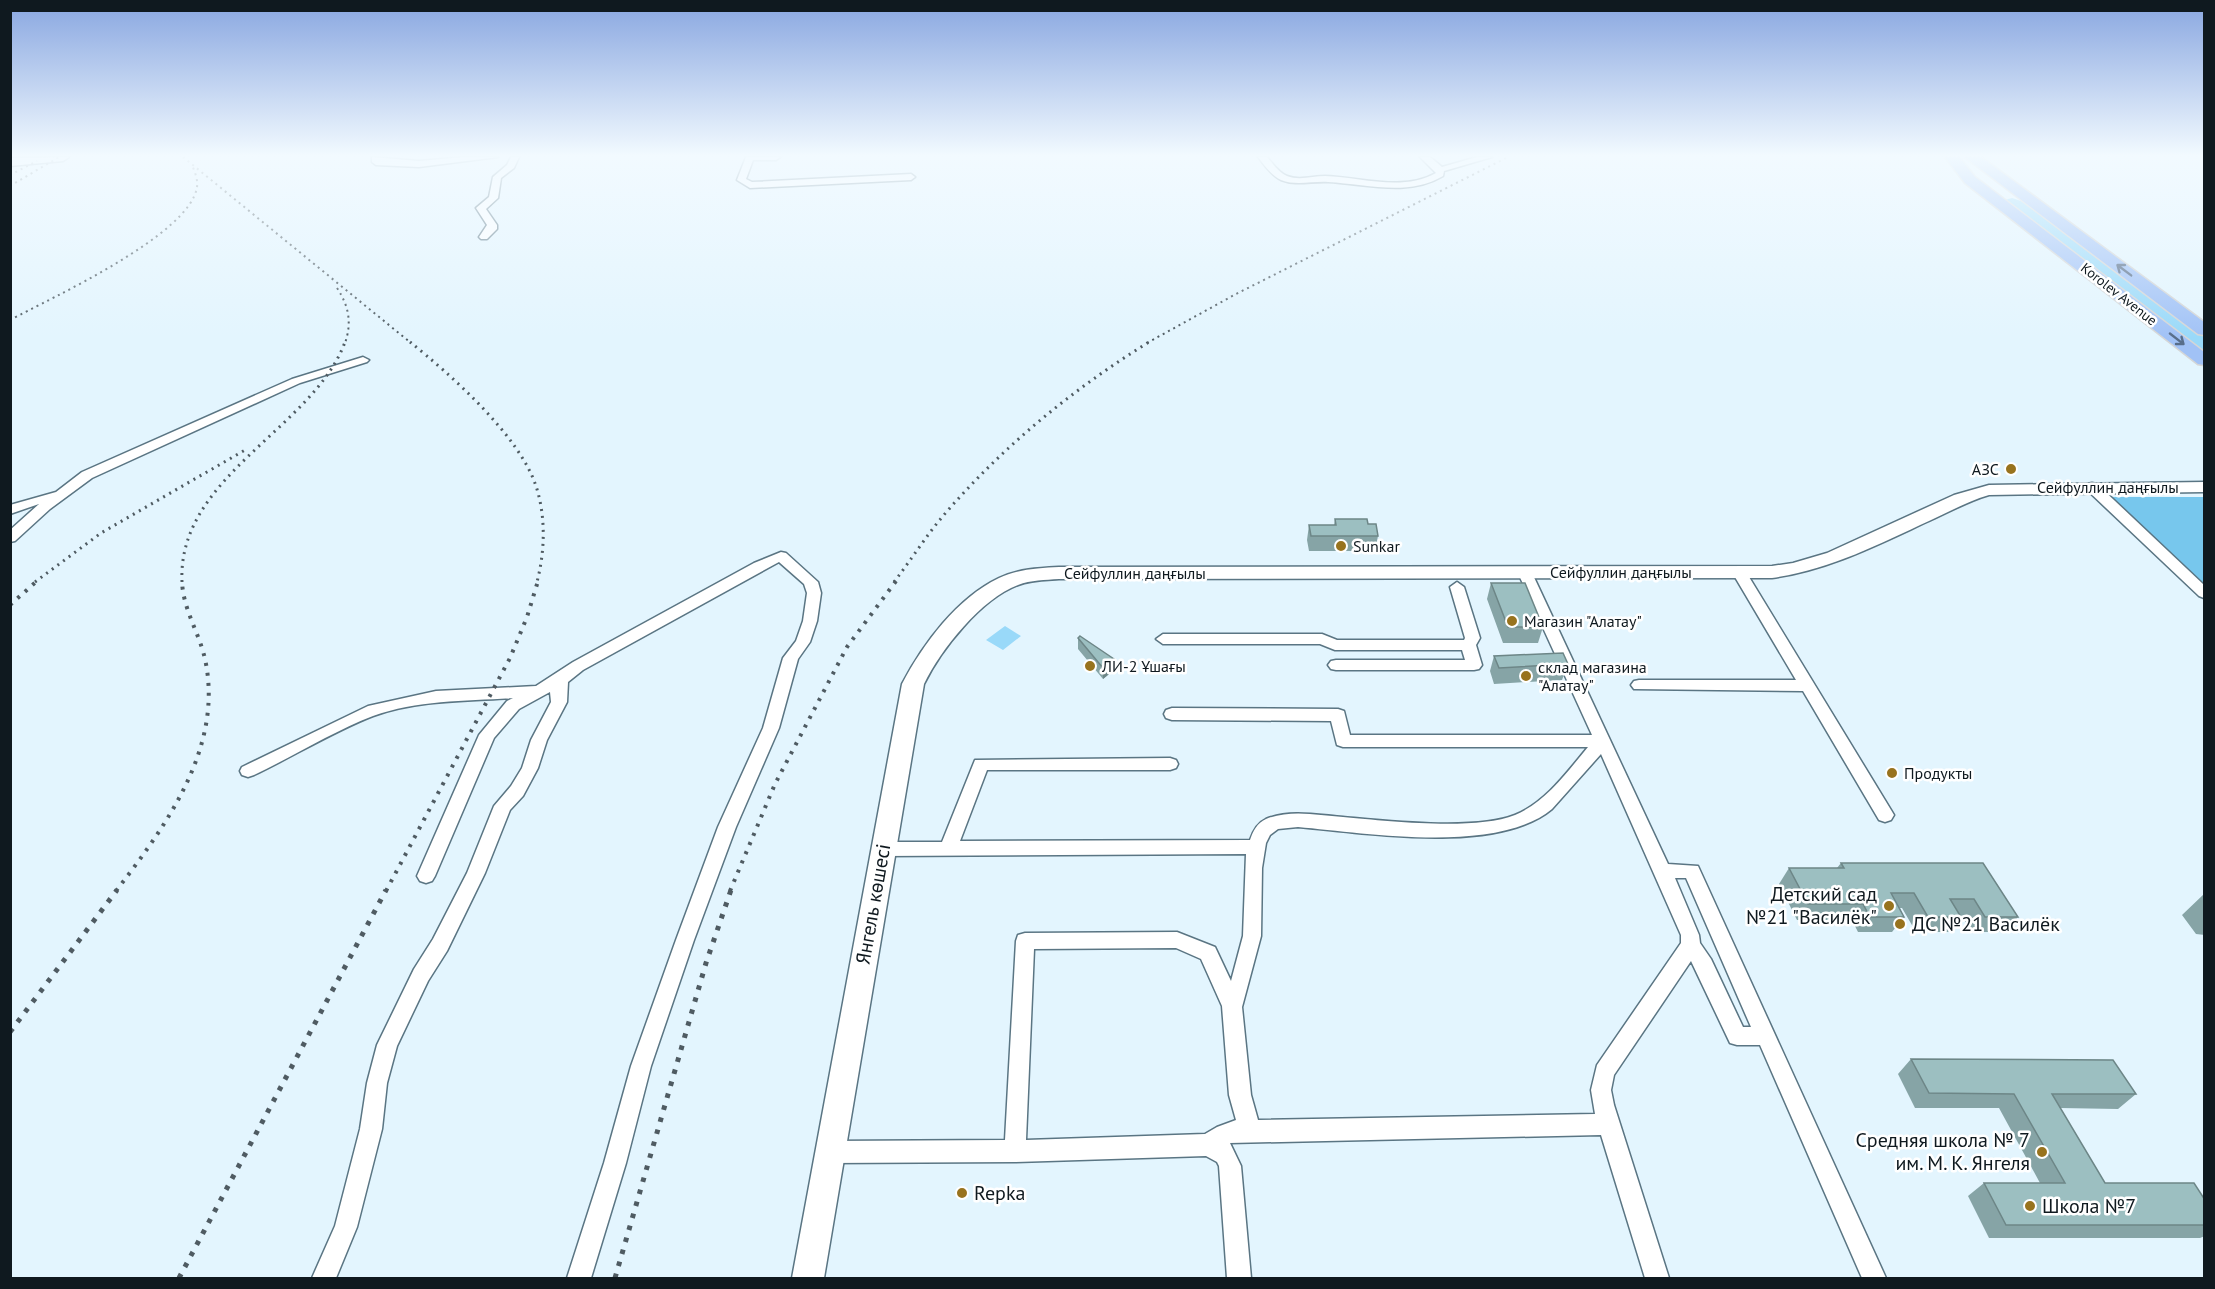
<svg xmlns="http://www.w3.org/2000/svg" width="2215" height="1289" viewBox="0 0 2215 1289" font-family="'PT Sans',sans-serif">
<rect width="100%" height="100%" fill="#e3f5fe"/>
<path fill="#99d9f9" d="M 2012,198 L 2024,202 L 2204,337 L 2204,354 L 2005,200 Z
M 1005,626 L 1021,636 L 1003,650 L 986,640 Z"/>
<path fill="#77c7ed" d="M 2111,497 L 2204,497 L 2204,586 L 2199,582 Z"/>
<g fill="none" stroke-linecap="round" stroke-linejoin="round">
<defs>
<path id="street" d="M 372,157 L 419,161 L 464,157 L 498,157 L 419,167 L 376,165 L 372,162 Z
M 511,157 L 519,157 L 514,168 L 501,178 L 498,198 L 486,209 L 497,225 L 497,229 L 487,239 L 481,239 L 479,237 L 487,225 L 476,208 L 489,197 L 493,177 L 507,165 Z
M 746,157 L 780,157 L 776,160 L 753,160 L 746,179 L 752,182 L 911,174 L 915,177 L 911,180 L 750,188 L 737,180 Z
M 1258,157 L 1267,157 C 1273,164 1279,173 1287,176 C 1299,181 1313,176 1325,176 C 1361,177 1402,192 1436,173 L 1420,157 L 1430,157 L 1442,167 L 1477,157 L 1492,157 L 1444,171 L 1443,176 C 1408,197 1366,184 1328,182 C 1312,181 1296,186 1281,180 C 1272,176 1264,165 1258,157 Z
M 363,357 L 369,360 L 367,362 L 300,383 L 92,478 L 50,509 L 15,541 L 10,542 L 10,530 L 39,504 L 10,514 L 10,505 L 56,492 L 82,472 L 292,379 Z
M 2092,483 L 2097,484 L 2204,585 L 2204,598 L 2199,596 L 2087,490 L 2086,487 L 2087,484 Z
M 781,552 L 786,553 L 818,582 L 821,593 L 817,621 L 810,642 L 798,659 L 779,728 L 736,827 L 694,940 L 651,1066 L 626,1163 L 591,1278 L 567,1278 L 604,1163 L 631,1066 L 676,940 L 718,827 L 763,728 L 783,658 L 796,641 L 803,621 L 807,593 L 804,584 L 779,562 L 583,670 L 568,682 L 567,702 L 547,740 L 538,768 L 523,796 L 510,810 L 485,873 L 447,951 L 428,981 L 397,1046 L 387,1083 L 382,1129 L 357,1227 L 336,1278 L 312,1278 L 335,1226 L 360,1129 L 367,1083 L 377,1045 L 414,969 L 433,939 L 467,873 L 494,806 L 511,786 L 522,768 L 531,740 L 551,702 L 550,692 L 519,709 L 494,738 L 435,876 L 432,881 L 426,883 L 420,881 L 417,876 L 479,735 L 507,701 L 513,698 C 467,701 417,700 373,716 C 334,731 292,757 254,775 L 248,777 L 242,775 L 240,771 L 242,767 L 368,706 L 436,691 L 536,686 L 573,662 L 754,563 Z
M 1739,568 L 1746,572 L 1891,810 L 1894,815 L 1891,820 L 1885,822 L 1879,820 L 1803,691 L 1634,689 L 1631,685 L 1634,681 L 1639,680 L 1796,680 L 1732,572 Z
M 1525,569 L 1532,573 L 1668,864 L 1698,866 L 1886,1278 L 1862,1278 L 1760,1045 L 1737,1045 L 1730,1043 L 1691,961 L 1614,1075 L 1611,1090 L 1614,1105 L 1669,1278 L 1645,1278 L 1601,1135 L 1230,1143 L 1241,1166 L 1251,1278 L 1227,1278 L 1219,1166 L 1217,1162 L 1206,1156 L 1015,1162 L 830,1163 L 822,1160 L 819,1152 L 822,1144 L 830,1141 L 1005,1140 L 1016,941 L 1018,935 L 1025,933 L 1177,932 L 1215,947 L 1231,981 L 1243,936 L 1246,854 L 883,856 L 877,854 L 874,849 L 877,844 L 883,842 L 942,842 L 975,760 L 1170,758 L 1176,760 L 1178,764 L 1176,768 L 1170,770 L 987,770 L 960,841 L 1250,840 C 1253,831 1257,823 1266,819 C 1290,809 1318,815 1343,817 C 1387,821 1475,831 1515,815 C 1546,802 1567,772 1588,747 L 1343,747 L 1337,745 L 1331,721 L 1172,720 L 1166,718 L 1164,714 L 1166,710 L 1172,708 L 1338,709 L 1344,711 L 1350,735 L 1592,735 L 1518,573 ZM 1601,754 L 1681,935 L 1681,943 L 1597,1065 L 1591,1090 L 1595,1114 L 1258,1120 L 1251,1095 L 1242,1007 L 1261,936 L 1262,868 L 1266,843 L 1270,835 L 1278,829 L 1298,827 C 1366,833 1497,855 1552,809 ZM 1675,878 L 1686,878 L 1751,1027 L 1743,1027 L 1711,959 L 1700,943 L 1699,935 ZM 1176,948 L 1201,959 L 1222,1006 L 1229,1095 L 1236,1120 L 1217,1127 L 1205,1134 L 1026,1140 L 1034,949 Z
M 1457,582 L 1464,587 L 1480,638 L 1476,645 L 1482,665 L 1479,669 L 1474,670 L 1336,670 L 1331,669 L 1328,665 L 1331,661 L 1336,660 L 1465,660 L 1462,650 L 1335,650 L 1320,644 L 1163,644 L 1156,639 L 1163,634 L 1322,634 L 1337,640 L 1464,640 L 1465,638 L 1450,587 Z"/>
<path id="secondary" d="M 69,157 L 63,161 L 10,166 L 10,158 Z
M 2204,482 L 2204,492 L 1989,495 C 1968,501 1949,512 1929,521 C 1877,545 1829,570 1772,578 L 1059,579 C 1045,580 1031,580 1018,585 C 981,599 941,649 924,684 L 824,1278 L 792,1278 L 902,684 C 923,644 957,598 999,578 C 1018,569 1039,568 1059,567 L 1772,566 L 1793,563 L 1827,553 L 1954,495 L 1989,485 Z"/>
<path id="primary" d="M 1945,157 L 1959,157 L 1975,177 L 2204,352 L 2204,365 L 2198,364 L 1965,183 Z
M 1965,157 L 1981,157 L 2204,322 L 2204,335 L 2198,334 Z"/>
</defs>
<use href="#street" stroke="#5a7583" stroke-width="3"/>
<use href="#secondary" stroke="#5a7583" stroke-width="3"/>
<use href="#primary" stroke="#d4d6d7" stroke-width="3"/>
<use href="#street" fill="#fff" fill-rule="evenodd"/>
<use href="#secondary" fill="#fff" fill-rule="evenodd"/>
<use href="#primary" fill="#a1c2f6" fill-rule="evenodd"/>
<path stroke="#4f5b62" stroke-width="2" stroke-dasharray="2 4" stroke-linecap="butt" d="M 183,157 L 411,343
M 10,175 L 37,161
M 10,186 L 59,157
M 337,288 C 349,306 352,323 345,343
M 10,320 C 51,298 190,235 197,187 C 198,180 195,172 192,165
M 1147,343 L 1236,294 L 1508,157"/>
<path stroke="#4f5b62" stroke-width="3" stroke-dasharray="2 5" stroke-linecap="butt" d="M 410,342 C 451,375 519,435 536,486 C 546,517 545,551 537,582
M 35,582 L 101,533 L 245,450
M 182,582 C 177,476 313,429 345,342
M 894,582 C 911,560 926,536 943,516 C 1002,447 1073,389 1149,342"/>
<path stroke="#4f5b62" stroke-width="4" stroke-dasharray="3 7" stroke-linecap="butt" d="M 10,605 L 37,581
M 116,891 C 165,827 222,750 206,664 C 201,635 183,611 182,581
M 386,891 L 510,658 L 527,617 L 538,581
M 730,891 L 775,784 L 847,647 L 896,581"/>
<path stroke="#4f5b62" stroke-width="5" stroke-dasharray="4.5 8" stroke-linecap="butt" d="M 10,1032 L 117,890
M 179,1278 L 386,890
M 615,1278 L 706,963 L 731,890"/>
</g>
<path fill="#86a4a6" d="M 1335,519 L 1368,524 L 1378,536 L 1375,551 L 1309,551 L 1307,540 L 1309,525 L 1334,525 Z
M 1491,583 L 1543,627 L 1538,643 L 1503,643 L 1487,599 Z
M 1078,638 L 1114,670 L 1103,679 L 1078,649 Z
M 1494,656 L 1568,664 L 1562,680 L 1494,684 L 1490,671 Z
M 1841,863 L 1983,863 L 2018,917 L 2004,932 L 1972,932 L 1961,915 L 1960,915 L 1961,917 L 1948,932 L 1916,932 L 1902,908 L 1900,908 L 1904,917 L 1892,932 L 1858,932 L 1852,920 L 1797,920 L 1779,884 L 1789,868 L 1837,868 Z
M 2204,894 L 2205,935 L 2196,934 L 2182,915 Z
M 1911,1059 L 2136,1094 L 2118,1109 L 2060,1108 L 2105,1183 L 2205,1200 L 2205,1236 L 2200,1238 L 1989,1238 L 1968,1196 L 1984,1183 L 2040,1183 L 1999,1108 L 1915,1108 L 1898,1074 Z"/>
<path fill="#6d8687" d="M 1114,659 L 1114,670 L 1103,679 L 1103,668 Z"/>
<path fill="#9cbfc1" stroke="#6d8687" stroke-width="1.5" d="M 1335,519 L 1367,519 L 1368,524 L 1376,524 L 1378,536 L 1311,536 L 1309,525 L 1336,525 Z
M 1491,583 L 1525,583 L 1543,627 L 1508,627 Z
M 1080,636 L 1114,659 L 1103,668 L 1078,638 Z
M 1563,653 L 1568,664 L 1499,668 L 1494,656 Z
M 1841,863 L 1983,863 L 2018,917 L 1985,917 L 1974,899 L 1950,899 L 1961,917 L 1928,917 L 1914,893 L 1891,893 L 1904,917 L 1870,917 L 1863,904 L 1808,904 L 1789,868 L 1844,868 Z
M 1911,1059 L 2113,1060 L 2136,1094 L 2052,1094 L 2105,1183 L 2194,1183 L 2205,1200 L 2205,1225 L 2006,1225 L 1984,1183 L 2065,1183 L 2014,1094 L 1929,1093 Z"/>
<defs><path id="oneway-shaft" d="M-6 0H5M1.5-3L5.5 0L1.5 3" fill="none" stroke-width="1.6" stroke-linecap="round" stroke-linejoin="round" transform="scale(1.5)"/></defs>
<g stroke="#586e8a">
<use href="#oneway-shaft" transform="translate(2124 270) rotate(-143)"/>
<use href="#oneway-shaft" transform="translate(2177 339) rotate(38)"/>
</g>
<linearGradient id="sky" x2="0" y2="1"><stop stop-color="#88a6e0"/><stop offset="0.46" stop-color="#f2faff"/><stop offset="1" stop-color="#f2faff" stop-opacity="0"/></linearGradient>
<rect width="2215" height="338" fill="url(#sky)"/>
<g fill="#98731e" stroke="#fff" stroke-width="2">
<circle cx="2011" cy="469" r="6"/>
<circle cx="1341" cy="546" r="6"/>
<circle cx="1512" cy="621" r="6"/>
<circle cx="1090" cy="666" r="6"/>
<circle cx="1526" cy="676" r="6"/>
<circle cx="1892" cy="773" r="6"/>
<circle cx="1889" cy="906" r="6"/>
<circle cx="1900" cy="924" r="6"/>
<circle cx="2042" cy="1152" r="6"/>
<circle cx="962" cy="1193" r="6"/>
<circle cx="2030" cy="1206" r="6"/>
</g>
<g text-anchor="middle" stroke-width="5" stroke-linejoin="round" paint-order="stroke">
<g font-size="14" fill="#0f191f" stroke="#fff">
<text transform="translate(2119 294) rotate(38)" y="5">Korolev Avenue</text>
</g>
<g font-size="16" fill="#0f191f" stroke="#fff" text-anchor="start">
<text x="1999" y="475" text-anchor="end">АЗС</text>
<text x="1353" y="552">Sunkar</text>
<text x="1524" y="627">Магазин "Алатау"</text>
<text x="1102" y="672">ЛИ-2 Ұшағы</text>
<text x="1538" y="673">склад магазина<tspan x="1538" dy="18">"Алатау"</tspan></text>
<text x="1904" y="779">Продукты</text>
</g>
<g font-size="16" fill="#0f191f" stroke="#fff">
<text x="2108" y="493">Сейфуллин даңғылы</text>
<text x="1621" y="578">Сейфуллин даңғылы</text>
<text x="1135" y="579">Сейфуллин даңғылы</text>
</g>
<g font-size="20" fill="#0f191f" stroke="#fff" text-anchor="start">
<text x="1877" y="901" text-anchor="end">Детский сад<tspan x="1877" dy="23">№21 "Василёк"</tspan></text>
<text x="1912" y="931">ДС №21 Василёк</text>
<text x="2030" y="1147" text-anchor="end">Средняя школа № 7<tspan x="2030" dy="23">им. М. К. Янгеля</tspan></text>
<text x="974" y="1200">Repka</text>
<text x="2042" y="1213">Школа №7</text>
</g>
<g font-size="20" fill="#0f191f" stroke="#fff">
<text transform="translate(873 904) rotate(-80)" y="7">Янгель көшесі</text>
</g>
</g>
<rect width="2215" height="1289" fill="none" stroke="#0f191f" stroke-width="24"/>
</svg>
